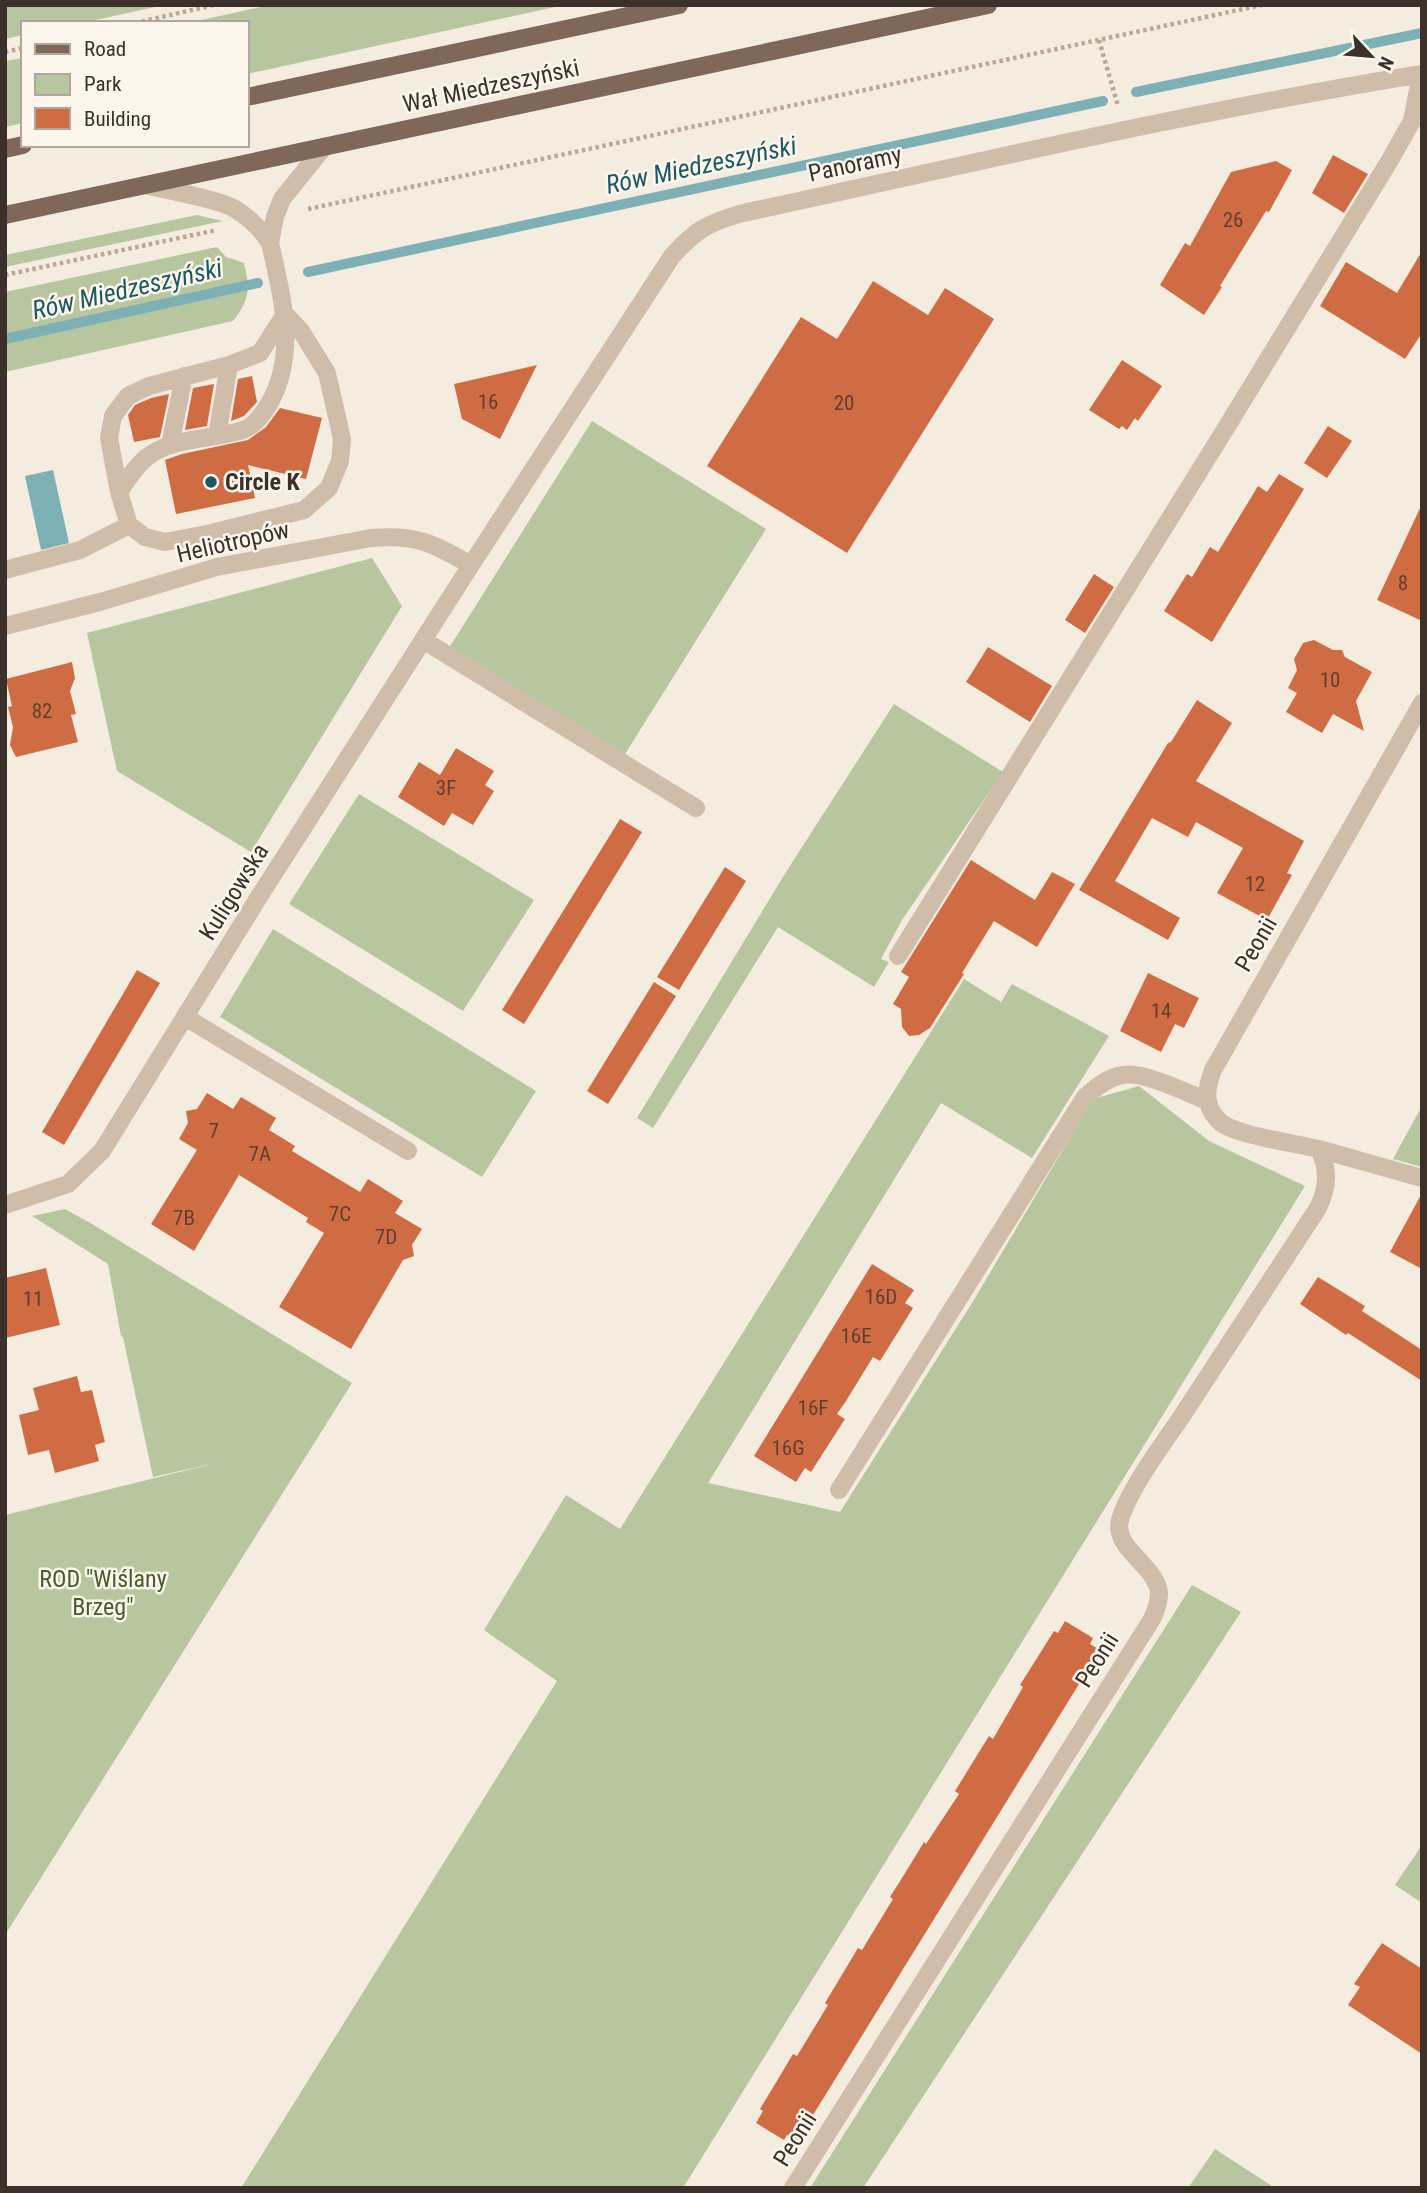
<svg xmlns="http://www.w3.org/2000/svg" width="1427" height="2193" viewBox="0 0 1427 2193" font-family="'Roboto Condensed',sans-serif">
<rect width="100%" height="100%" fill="#f5ece0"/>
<path fill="#b7c69e" d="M 5,5 L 164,5 L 82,23 L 23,23 L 23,35 L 5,39 Z
M 270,5 L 564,5 L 247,74 L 247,23 L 188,23 Z
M 23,58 L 23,123 L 5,127 L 5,61 Z
M 197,215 L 223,221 L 5,267 L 5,255 Z
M 217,247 L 226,257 L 244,263 C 250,289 250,300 233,321 L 5,372 L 5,292 Z
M 592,421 L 766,529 L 625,754 L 449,648 Z
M 372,558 L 402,606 L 251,852 L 117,771 L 87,633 Z
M 894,704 L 1003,772 L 902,920 L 881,959 L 889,962 L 874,987 L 778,927 L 653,1128 L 637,1118 L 786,872 Z
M 359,794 L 534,900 L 463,1011 L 289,904 Z
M 273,929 L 536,1091 L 482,1177 L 220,1017 Z
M 964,979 L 1001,1002 L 1012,984 L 1109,1036 L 1032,1158 L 941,1103 L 708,1483 L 840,1512 L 972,1303 L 1093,1099 L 1139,1086 L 1209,1141 L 1305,1186 L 683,2188 L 241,2188 L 557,1681 L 484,1630 L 566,1495 L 620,1529 Z
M 1422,1106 L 1422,1167 L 1393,1159 Z
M 65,1209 L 92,1224 L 352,1383 L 5,1935 L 5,1515 L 216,1463 L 153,1477 L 123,1337 L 121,1336 L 108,1264 L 32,1216 Z
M 1192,1585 L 1241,1612 L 863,2188 L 810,2188 Z
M 1422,1845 L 1422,1903 L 1395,1885 Z
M 1215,2149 L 1275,2188 L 1188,2188 Z"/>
<path fill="#7cb0b5" d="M 53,470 L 69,543 L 41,550 L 25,476 Z"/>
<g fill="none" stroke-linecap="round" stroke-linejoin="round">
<path stroke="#7cb0b5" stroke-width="10" d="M 1136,92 L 1422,33
M 308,272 L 1103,101
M 5,339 L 258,283"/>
</g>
<path fill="#d06c43" d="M 1333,155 L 1368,174 L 1344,213 L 1312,193 Z
M 1276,161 L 1292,170 L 1269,212 L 1266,211 L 1220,286 L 1222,287 L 1204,315 L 1160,285 L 1185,243 L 1190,246 L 1231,172 Z
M 1422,251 L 1422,333 L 1405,359 L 1320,306 L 1346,262 L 1397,293 Z
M 873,281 L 928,315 L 945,288 L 994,319 L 847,553 L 707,466 L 801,317 L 837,339 Z
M 1122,360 L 1162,386 L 1138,421 L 1135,418 L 1127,430 L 1122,426 L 1119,429 L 1089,410 Z
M 537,365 L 500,439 L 462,419 L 454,384 Z
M 252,376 L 257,402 L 244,416 L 231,421 L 238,379 Z
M 214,384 L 207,426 L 185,430 L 193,388 Z
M 169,394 L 160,437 L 134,442 L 128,415 L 135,405 L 151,398 Z
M 280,408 L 322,418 L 306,479 L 248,465 L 255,498 L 176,514 L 165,460 L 182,454 L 248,440 L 266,427 Z
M 1328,426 L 1352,441 L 1327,478 L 1304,463 Z
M 1279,474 L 1304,489 L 1212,642 L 1164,611 L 1187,574 L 1192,577 L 1210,547 L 1218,552 L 1258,486 L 1267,492 Z
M 1422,504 L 1422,621 L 1377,600 Z
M 1094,574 L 1114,587 L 1085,633 L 1065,620 Z
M 1314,640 L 1333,650 L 1342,650 L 1345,657 L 1372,672 L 1356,701 L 1364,731 L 1333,714 L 1322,733 L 1286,712 L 1297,693 L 1288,688 L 1297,670 L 1294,659 L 1303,643 Z
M 988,647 L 1052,686 L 1030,722 L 966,682 Z
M 72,662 L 75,678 L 70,691 L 76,714 L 71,715 L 78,742 L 16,757 L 10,745 L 13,727 L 8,707 L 12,706 L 6,679 Z
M 1197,700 L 1232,723 L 1196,781 L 1304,841 L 1287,873 L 1292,875 L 1267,920 L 1217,893 L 1243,848 L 1196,822 L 1188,837 L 1152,818 L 1115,881 L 1180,918 L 1168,940 L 1079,890 L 1168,743 L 1171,742 Z
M 456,748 L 494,771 L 485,785 L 494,791 L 473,825 L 452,813 L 444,826 L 398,797 L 419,762 L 440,775 Z
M 620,819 L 642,832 L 524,1024 L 502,1010 Z
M 971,860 L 1035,900 L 1052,872 L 1075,884 L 1037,947 L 994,921 L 962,973 L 964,974 L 930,1028 L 919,1035 L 909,1036 L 902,1027 L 901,1009 L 893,1004 L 909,977 L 901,972 Z
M 725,867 L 746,881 L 679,990 L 657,977 Z
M 137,970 L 160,983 L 64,1145 L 42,1132 Z
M 1148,973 L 1199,998 L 1184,1028 L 1175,1024 L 1161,1052 L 1120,1031 Z
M 654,982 L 676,996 L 608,1104 L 587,1091 Z
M 207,1093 L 233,1109 L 241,1097 L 276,1118 L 269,1130 L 295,1146 L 292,1151 L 360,1192 L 368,1179 L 403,1201 L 395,1213 L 422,1229 L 412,1245 L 414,1256 L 403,1260 L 351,1349 L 279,1307 L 324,1233 L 306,1222 L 308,1218 L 239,1175 L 194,1251 L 151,1224 L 197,1150 L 179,1139 L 188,1123 L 186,1111 L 197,1109 Z
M 1422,1193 L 1422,1269 L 1390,1252 Z
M 872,1264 L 914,1290 L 905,1303 L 913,1308 L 880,1361 L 873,1357 L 846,1401 L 837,1414 L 845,1419 L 811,1472 L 805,1468 L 796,1482 L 754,1456 Z
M 46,1268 L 60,1325 L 5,1338 L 5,1278 Z
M 1318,1277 L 1365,1306 L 1362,1311 L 1422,1350 L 1422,1381 L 1348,1333 L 1346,1335 L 1300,1304 Z
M 77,1376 L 81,1392 L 92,1390 L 105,1442 L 95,1445 L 99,1461 L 55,1473 L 49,1450 L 28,1455 L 19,1415 L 39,1410 L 33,1388 Z
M 1065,1621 L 1093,1638 L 1090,1644 L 1100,1650 L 797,2141 L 787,2135 L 784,2140 L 756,2123 L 763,2111 L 760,2109 L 793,2054 L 797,2056 L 828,2005 L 825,2003 L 858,1948 L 862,1950 L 893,1899 L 890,1897 L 907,1870 L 924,1842 L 926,1844 L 959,1794 L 955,1791 L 989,1736 L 993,1739 L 1023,1687 L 1020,1685 L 1054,1631 L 1058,1633 Z
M 1382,1943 L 1422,1969 L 1422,2054 L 1348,2005 L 1360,1987 L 1354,1984 Z"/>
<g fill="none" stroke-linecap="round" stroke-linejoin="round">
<path stroke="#bba794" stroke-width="4.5" stroke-dasharray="3.5 3.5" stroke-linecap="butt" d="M 135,23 L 214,5
M 1099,40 L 1118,106
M 5,52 L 23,48
M 308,209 L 1262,5
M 5,275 L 217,230"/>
<path stroke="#cfbdaa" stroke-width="18" d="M 270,243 L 275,217 L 282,199 L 324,147
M 285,314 L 301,331 L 327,373 L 342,439 L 340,461 L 329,488 L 304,510 L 211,533 L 165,542 L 145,537 L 129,525 L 119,492 L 109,438 L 113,416 L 128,396 L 149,386 L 229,365 L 260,353 Z
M 217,436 L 229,365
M 170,445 L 184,376
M 119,492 C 127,480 135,467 146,458 C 171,437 212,440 243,430 C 254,426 263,414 269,404 C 298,353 282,297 270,243 C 262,230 248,217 235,209 C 219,199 165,190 145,185
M 5,570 L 80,550 L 129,525
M 5,626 L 100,602 L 217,567 L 371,538 C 417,534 432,543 471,565
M 423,640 L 696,808
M 1422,703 L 1213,1070 C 1206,1089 1203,1104 1218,1120 C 1233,1136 1298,1143 1322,1150 C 1355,1159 1388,1169 1422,1178
M 898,956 L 1226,428 L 1390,160 L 1412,121 L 1421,74
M 185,1017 L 408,1151
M 5,1205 L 68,1184 L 102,1151 L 257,900 L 471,565 L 672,256 C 696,230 706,224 739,214 C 966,165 1193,111 1422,74
M 839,1490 L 1085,1097 C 1095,1088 1108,1077 1123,1075 C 1144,1071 1187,1093 1207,1101
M 793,2188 L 1152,1619 C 1156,1611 1159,1602 1159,1593 C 1157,1566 1112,1548 1120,1520 C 1128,1491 1162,1445 1180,1419 C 1226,1349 1272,1278 1318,1208 C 1328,1188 1329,1170 1319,1149"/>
<path stroke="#7f685a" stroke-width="18" d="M 247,97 L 679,5
M 5,149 L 23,145
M 5,215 L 988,5"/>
</g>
<circle fill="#1b5a62" stroke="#fcf6ed" stroke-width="2.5" cx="211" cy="482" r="7"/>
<g text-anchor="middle" stroke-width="5" stroke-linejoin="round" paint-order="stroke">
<g font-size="21" fill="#613f30">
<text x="1233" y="227">26</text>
<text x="488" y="409">16</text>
<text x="844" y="410">20</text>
<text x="1403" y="590">8</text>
<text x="1330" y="687">10</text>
<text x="42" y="718">82</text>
<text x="446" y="795">3F</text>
<text x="1255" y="891">12</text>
<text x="1161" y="1018">14</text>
<text x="214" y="1138">7</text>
<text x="260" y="1161">7A</text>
<text x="340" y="1221">7C</text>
<text x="184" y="1225">7B</text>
<text x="386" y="1244">7D</text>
<text x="881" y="1304">16D</text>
<text x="33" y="1306">11</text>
<text x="856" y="1343">16E</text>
<text x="813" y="1415">16F</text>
<text x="788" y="1455">16G</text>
</g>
<g font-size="24" fill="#3c302a" stroke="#fcf6ed">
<text transform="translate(491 86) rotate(-12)" y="8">Wał Miedzeszyński</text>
<text transform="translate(855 164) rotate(-12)" y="8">Panoramy</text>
<text transform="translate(233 542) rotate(-13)" y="8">Heliotropów</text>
<text transform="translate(234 892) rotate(-58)" y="8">Kuligowska</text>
<text transform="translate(1256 944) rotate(-60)" y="8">Peonii</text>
<text transform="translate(1097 1660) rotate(-58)" y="8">Peonii</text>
<text transform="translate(795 2139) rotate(-58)" y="8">Peonii</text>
</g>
<g font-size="24" font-weight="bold" fill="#3c302a" stroke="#fcf6ed" text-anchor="start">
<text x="225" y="490">Circle K</text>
</g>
<g font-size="24" fill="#485d2b" stroke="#fcf6ed">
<text x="103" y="1587">ROD "Wiślany<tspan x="103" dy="28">Brzeg"</tspan></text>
</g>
<g font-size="26" font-style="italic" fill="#1b5a62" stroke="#fcf6ed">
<text transform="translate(701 165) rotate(-12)" y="9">Rów Miedzeszyński</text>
<text transform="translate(127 289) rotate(-13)" y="9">Rów Miedzeszyński</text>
</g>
</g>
<rect width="1427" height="2193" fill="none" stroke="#3c302a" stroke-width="14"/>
<rect x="21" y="21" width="228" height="126" fill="#fcf6ed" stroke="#afa79f" stroke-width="2"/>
<rect x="35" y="44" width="35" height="10" fill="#7f685a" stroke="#afa79f" stroke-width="2"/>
<text x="84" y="56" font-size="21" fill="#3c302a">Road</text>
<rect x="35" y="74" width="35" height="21" fill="#b7c69e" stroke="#afa79f" stroke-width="2"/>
<text x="84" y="91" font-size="21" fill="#3c302a">Park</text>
<rect x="35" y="108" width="35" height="21" fill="#d06c43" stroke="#afa79f" stroke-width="2"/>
<text x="84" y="126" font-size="21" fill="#3c302a">Building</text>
<g transform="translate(1371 56) rotate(116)" stroke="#fcf6ed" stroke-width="5" paint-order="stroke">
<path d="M0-5L12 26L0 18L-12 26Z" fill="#3c302a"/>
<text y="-10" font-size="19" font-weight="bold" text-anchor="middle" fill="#3c302a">N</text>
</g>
</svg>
